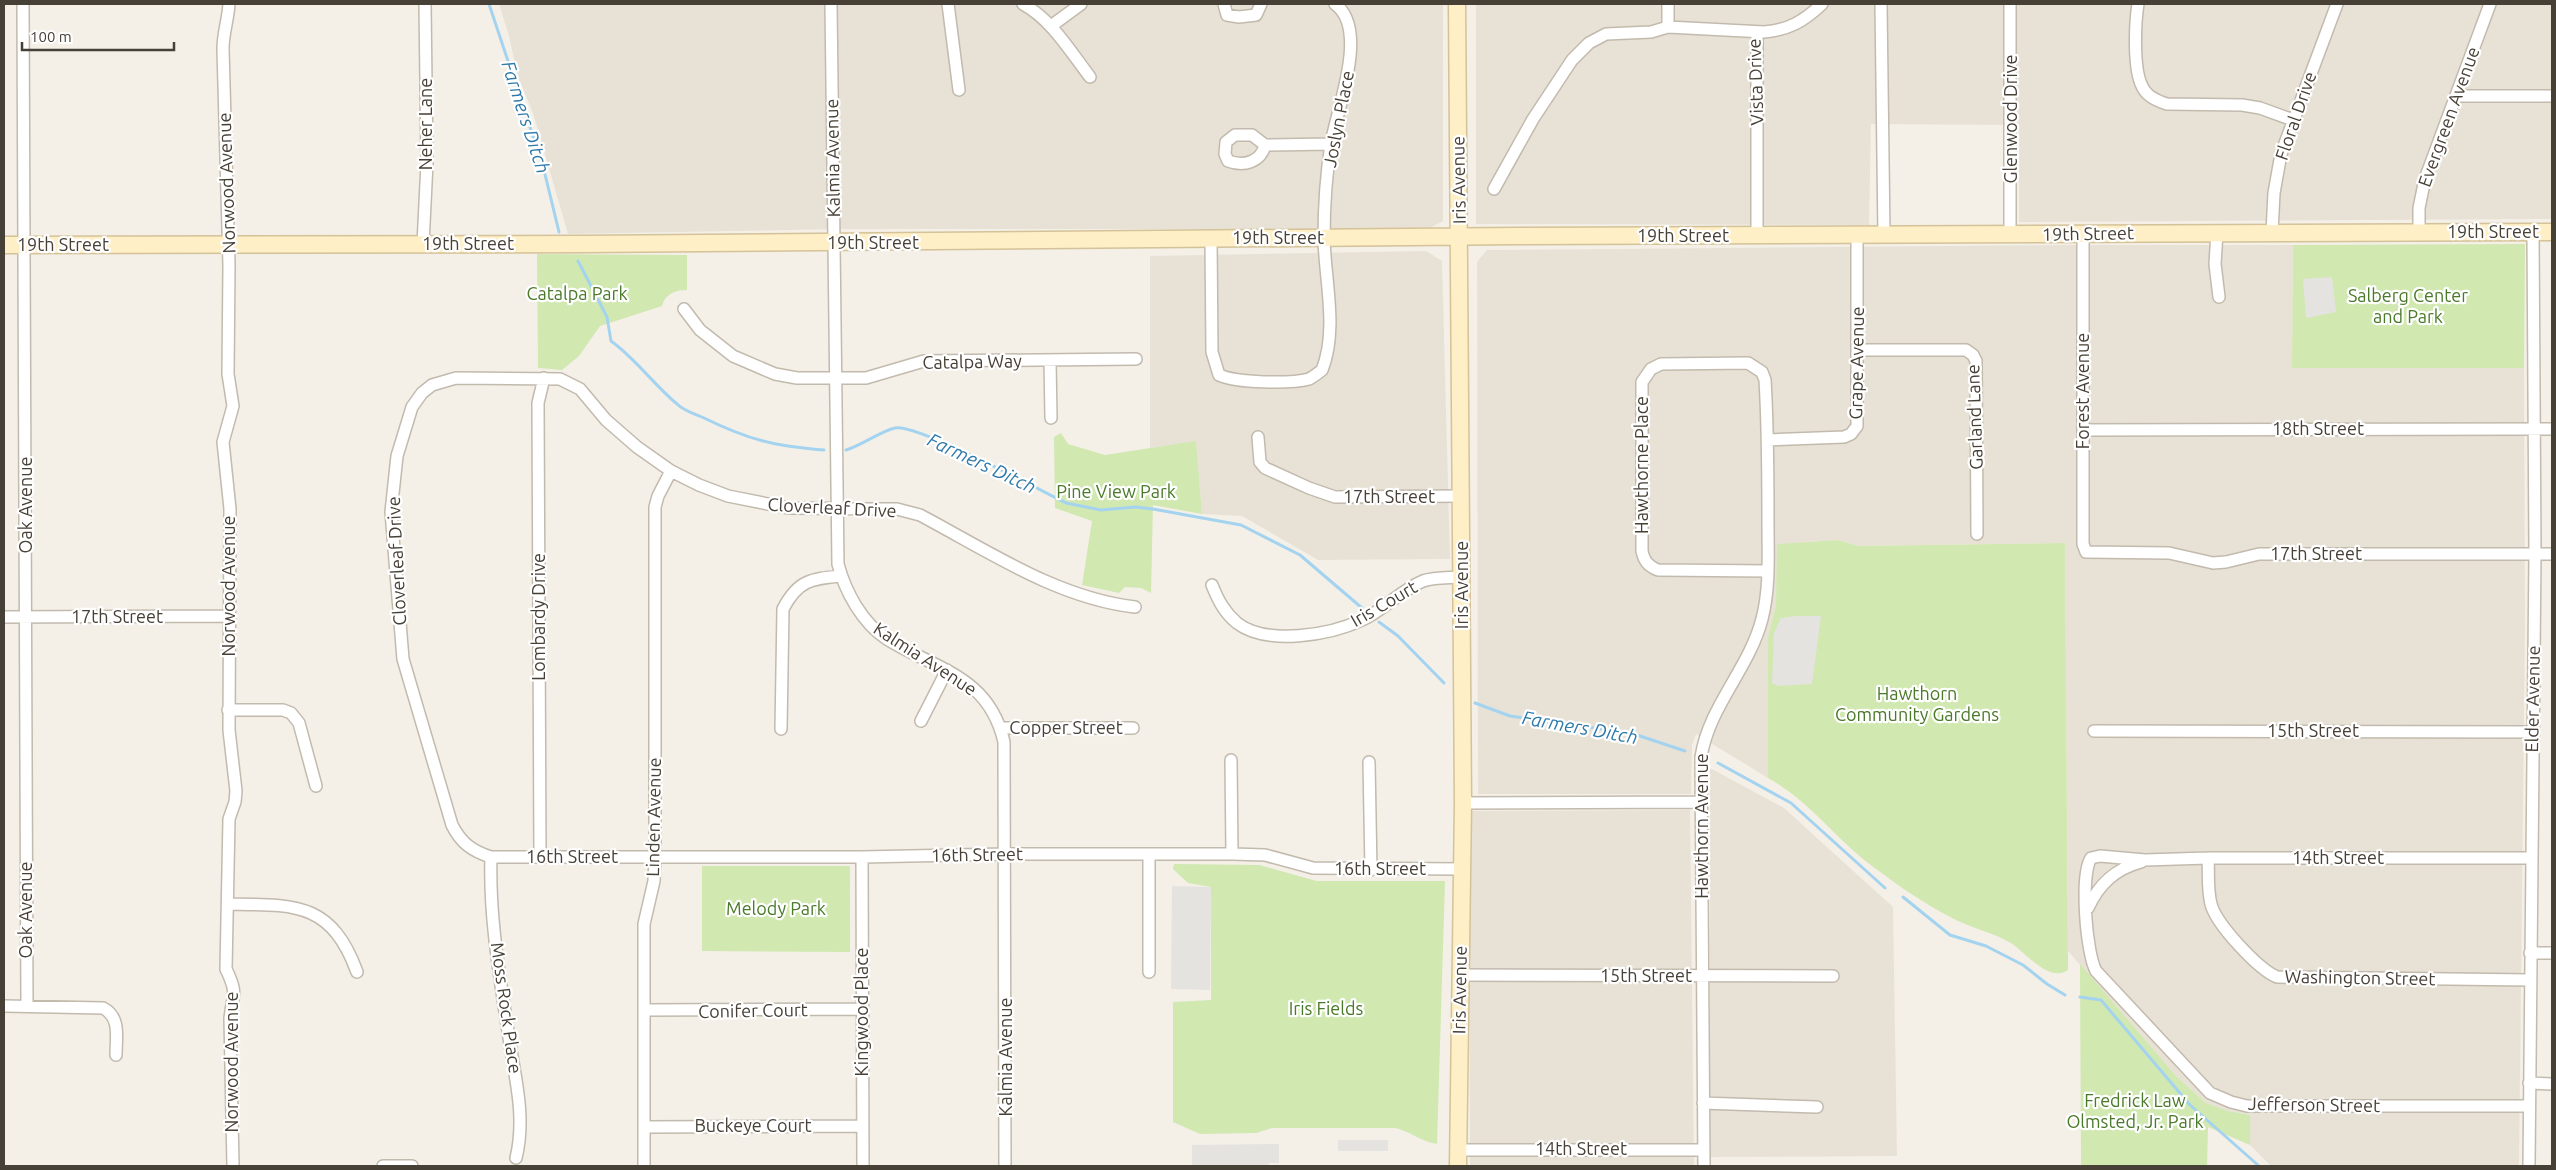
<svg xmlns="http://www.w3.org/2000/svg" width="2556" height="1170" viewBox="0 0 2556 1170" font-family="Ubuntu,sans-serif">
<rect width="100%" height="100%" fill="#f4f0e8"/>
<path fill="#e8e2d6" d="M 499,4 L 1443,4 L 1443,221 L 1428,229 L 844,229 L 568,234 L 533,113 L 518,77 L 509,36 Z
M 1476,4 L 2552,4 L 2552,219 L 2019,222 L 2019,125 L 1871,124 L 1869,225 L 1476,224 Z
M 2073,245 L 2293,245 L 2292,368 L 2524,368 L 2525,623 L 2519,1166 L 2271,1166 L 2250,1145 L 2250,1115 L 2228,1111 L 2206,1103 L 2177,1077 L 2068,951 L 2065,543 L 1858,546 L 1838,540 L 1804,542 L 1778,568 L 1776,605 L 1768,637 L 1768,778 L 1696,734 L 1692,745 L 1691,794 L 1478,794 L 1477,262 L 1487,250 Z
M 1426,251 L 1442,261 L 1450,559 L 1318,560 L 1242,516 L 1202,514 L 1196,442 L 1150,448 L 1150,256 Z
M 1710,768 L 1784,808 L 1893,907 L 1897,1156 L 1710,1157 Z
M 1690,810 L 1694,1166 L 1470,1166 L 1469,811 Z"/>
<path fill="#d1e8b1" d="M 2525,244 L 2524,368 L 2292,368 L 2293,245 Z
M 537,254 L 687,255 L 687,290 C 675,290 665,294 662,306 L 600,326 L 579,356 L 562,370 L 538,368 Z
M 1061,433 L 1068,444 L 1105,455 L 1196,441 L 1202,514 L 1153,505 L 1151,593 L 1141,588 L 1125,587 L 1119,593 L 1082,585 L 1092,521 L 1055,508 L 1054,437 Z
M 1838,540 L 1858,546 L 2065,543 L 2068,965 L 2068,970 C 2049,983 2026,953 2011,943 C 1992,932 1971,928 1952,918 C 1921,902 1890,880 1863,859 C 1831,832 1805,798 1768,778 L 1768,637 L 1776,605 L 1777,544 Z
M 1174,864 L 1259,865 L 1317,881 L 1445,881 L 1437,1144 C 1421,1142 1410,1131 1395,1128 L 1272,1128 L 1256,1133 L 1200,1134 L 1173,1122 L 1173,1002 L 1211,1000 L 1211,887 L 1188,883 L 1173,869 Z
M 702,866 L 850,866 L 850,952 L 702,951 Z
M 2080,964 L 2177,1077 L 2206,1103 L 2228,1111 L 2250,1115 L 2250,1145 L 2208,1127 L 2207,1166 L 2081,1166 Z"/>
<path fill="#e5e3df" d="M 2332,277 L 2336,312 L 2306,318 L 2303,279 Z
M 1797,616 L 1821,616 L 1812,684 L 1779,686 L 1772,683 L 1774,633 L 1781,618 Z
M 1172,886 L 1211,887 L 1210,990 L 1171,989 Z
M 1338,1140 L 1388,1140 L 1388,1151 L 1338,1151 Z
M 1279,1144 L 1279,1163 L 1269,1163 L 1269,1166 L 1192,1166 L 1192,1145 Z"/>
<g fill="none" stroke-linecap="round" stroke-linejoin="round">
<path stroke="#a4d3f0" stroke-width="3" d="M 489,4 L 543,166 L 559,232
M 578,261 L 607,317 L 611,341 C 636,359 653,384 677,404 C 684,411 695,414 704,418 C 749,440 774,446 824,450
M 846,450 C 862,445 881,431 895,428 C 918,424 1038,489 1066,503 L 1101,510 L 1135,507 L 1153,509 L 1241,525 L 1300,555 L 1362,608
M 1379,622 L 1398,636 L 1444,683
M 1475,703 L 1510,716 L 1631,733 L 1685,751
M 1718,763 L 1791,803 L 1885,888
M 1903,897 L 1950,935 L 1986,946 L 2023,965 L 2047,984 L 2065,995
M 2080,997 L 2101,1000 L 2190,1105 L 2259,1166"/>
<defs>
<path id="street" d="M 23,4 L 27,1006
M 229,4 C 228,20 223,33 223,49 L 229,266 L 228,374 L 233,406 L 223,442 L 230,509 L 229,730 L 236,791 L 235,802 L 229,819 L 226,969 C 238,994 233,993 230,1018 L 233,1166
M 831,4 L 838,564 C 845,591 862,623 887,639 C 937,670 989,676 1004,742 L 1005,1166
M 948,4 L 959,90
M 1023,4 C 1052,20 1070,51 1090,77
M 1224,4 L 1227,15 L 1239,17 L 1256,15 L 1261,4
M 1668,4 L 1668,27
M 1881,4 L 1884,236
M 2010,4 L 2010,235
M 2138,4 C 2135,23 2133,69 2142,86 C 2146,96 2157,101 2167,104 L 2242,105 L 2260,108 L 2293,120
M 1051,26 L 1081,4
M 1757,32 L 1757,236
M 2456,96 L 2552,96
M 1265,145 C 1261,162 1244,167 1228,161 L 1225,154 L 1226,142 L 1235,135 L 1252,135 L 1265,145 L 1331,144
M 1494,189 L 1533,119 L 1572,60 L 1589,43 L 1606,34 L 1651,32 L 1668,27 L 1764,32 C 1789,30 1804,21 1822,4
M 2217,232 L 2215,264 L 2219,297
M 2272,232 L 2274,193 L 2281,154 L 2337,4
M 2419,232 L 2419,208 L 2425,179 L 2490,4
M 2083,234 L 2083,544 L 2086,552 L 2169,553 L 2213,563 L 2226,562 L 2259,554 L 2552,554
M 1211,239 L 1212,352 L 1219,375 C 1237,383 1290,384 1309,379 C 1313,377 1318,373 1322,370 C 1338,330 1325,281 1324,239 C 1324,208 1326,175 1331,144 C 1336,111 1370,29 1335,4
M 423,244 L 427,163 L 425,4
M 684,309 L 700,330 L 733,356 L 775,374 L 797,378 L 866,378 L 924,361 L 1136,359
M 1859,350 L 1966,350 L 1973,355 L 1976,361 L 1977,534
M 1050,361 L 1051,418
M 2084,430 L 2552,429
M 1258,437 L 1260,462 L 1265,468 L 1309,488 L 1335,497 L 1461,496
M 1768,440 L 1844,437 L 1851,434 L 1857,426 L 1857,236
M 1212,585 C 1218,600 1224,612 1237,623 C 1267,646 1330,635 1362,620 C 1384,610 1401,590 1423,581 C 1435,577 1449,578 1461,577
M 1135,607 C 1057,598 988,551 920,515 L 897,509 L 788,508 L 728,496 L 699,485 L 671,471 L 637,447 L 606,420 L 580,389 L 560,379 L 456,378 L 432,385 L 422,393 L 412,407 L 397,456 L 391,512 L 403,659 L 452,825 C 461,843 472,851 491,857 L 862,857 L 1005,854 L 1232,854 L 1265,855 L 1313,868 L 1462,869
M 4,617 L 230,616
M 228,710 L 283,710 L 291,713 L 299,723 L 316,786
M 921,721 L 947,670
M 1000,728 L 1133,728
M 781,729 L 783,609 C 798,580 811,579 841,576
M 2094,731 L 2533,732
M 1231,760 L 1232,854
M 1369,762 L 1371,870
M 1463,803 L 1701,802
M 491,857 C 489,917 500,978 509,1038 C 515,1078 526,1117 516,1158
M 540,857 L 538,403 L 544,378
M 862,857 L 863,1166
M 2208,858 C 2209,872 2207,889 2211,904 C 2216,924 2258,969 2277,977 L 2530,980
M 228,904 C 294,905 331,901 357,972
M 2088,908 C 2099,884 2115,869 2141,862
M 2530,953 L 2552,953
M 1149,972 L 1149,854
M 1460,975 L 1833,976
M 4,1006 L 103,1008 C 121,1017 116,1038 116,1055
M 644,1010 L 862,1009
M 2529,1083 L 2552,1084
M 1703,1103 L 1817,1107
M 2529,1106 L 2247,1106 L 2231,1102 L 2210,1093 L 2096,971 C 2086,953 2080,875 2091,858 L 2100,856 L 2145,860 L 2208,858 L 2531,858
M 644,1127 L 862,1126
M 1458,1150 L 1703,1150
M 383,1166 L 412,1166
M 644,1166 L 644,924 L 654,881 L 655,857 L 655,507 L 658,496 L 671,471
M 1704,1166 L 1701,757 C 1709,706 1749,669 1762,619 C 1770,588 1768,556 1768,524 C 1768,476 1768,428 1765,380 L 1762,372 L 1748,363 L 1661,364 L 1651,369 L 1642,382 L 1642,551 C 1644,561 1648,566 1658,570 L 1768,571
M 2529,1166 L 2535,554 L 2533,232"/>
<path id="secondary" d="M 1457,4 L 1463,803 L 1458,1166
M 4,245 L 584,244 L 1519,236 L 2552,232"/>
</defs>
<use href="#street" stroke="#c2baad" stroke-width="14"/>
<use href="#secondary" stroke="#d4c298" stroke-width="19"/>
<use href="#street" stroke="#fff" stroke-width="11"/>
<use href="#secondary" stroke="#feefc7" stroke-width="16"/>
</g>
<g text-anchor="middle" stroke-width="4.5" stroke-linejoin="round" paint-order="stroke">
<g font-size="18" fill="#474036" stroke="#fff">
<text transform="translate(1756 82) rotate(-92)" y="6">Vista Drive</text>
<text transform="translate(2296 116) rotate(-71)" y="6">Floral Drive</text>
<text transform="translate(2449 117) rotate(-70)" y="6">Evergreen Avenue</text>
<text transform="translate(1339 119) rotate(-79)" y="6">Joslyn Place</text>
<text transform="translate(2011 119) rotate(-90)" y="6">Glenwood Drive</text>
<text transform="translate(426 124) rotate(-90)" y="6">Neher Lane</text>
<text transform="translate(833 158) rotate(-91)" y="6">Kalmia Avenue</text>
<text transform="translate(1459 180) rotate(-91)" y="6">Iris Avenue</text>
<text transform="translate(227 183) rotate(-92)" y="6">Norwood Avenue</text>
<text x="2493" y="238">19th Street</text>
<text transform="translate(2088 234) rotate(-1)" y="6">19th Street</text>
<text x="1683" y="242">19th Street</text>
<text x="1278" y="244">19th Street</text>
<text x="873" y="249">19th Street</text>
<text x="468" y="250">19th Street</text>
<text x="63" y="251">19th Street</text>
<text transform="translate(972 362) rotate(-1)" y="6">Catalpa Way</text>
<text transform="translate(1857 363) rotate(-89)" y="6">Grape Avenue</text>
<text transform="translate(2083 391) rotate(-90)" y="6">Forest Avenue</text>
<text transform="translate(1975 417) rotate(-92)" y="6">Garland Lane</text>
<text x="2318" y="435">18th Street</text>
<text transform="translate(1642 465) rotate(-90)" y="6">Hawthorne Place</text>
<text x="1389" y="503">17th Street</text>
<text transform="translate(26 505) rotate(-90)" y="6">Oak Avenue</text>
<text transform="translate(832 508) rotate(3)" y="6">Cloverleaf Drive</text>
<text x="2316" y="560">17th Street</text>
<text transform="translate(397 561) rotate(-93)" y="6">Cloverleaf Drive</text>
<text transform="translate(1462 585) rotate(-90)" y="6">Iris Avenue</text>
<text transform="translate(229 586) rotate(-90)" y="6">Norwood Avenue</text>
<text transform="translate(1384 604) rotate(-30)" y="6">Iris Court</text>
<text x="117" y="623">17th Street</text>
<text transform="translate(539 617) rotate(-90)" y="6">Lombardy Drive</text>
<text transform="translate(925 659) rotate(33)" y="6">Kalmia Avenue</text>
<text transform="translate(2533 699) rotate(-89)" y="6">Elder Avenue</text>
<text x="1066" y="734">Copper Street</text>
<text x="2313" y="737">15th Street</text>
<text transform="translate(654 817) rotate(-89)" y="6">Linden Avenue</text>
<text transform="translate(1702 826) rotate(-90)" y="6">Hawthorn Avenue</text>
<text transform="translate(977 855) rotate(-1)" y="6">16th Street</text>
<text x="572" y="863">16th Street</text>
<text x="2338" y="864">14th Street</text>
<text x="1380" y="875">16th Street</text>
<text transform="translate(26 910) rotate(-90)" y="6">Oak Avenue</text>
<text x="1646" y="982">15th Street</text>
<text transform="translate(2360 978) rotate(1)" y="6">Washington Street</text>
<text transform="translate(1460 990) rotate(-89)" y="6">Iris Avenue</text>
<text transform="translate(506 1008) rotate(82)" y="6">Moss Rock Place</text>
<text transform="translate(753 1011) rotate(-1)" y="6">Conifer Court</text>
<text transform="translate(862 1012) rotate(-90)" y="6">Kingwood Place</text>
<text transform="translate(1006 1057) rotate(-90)" y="6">Kalmia Avenue</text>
<text transform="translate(232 1062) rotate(-90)" y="6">Norwood Avenue</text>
<text transform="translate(2314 1105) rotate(1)" y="6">Jefferson Street</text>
<text x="753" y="1132">Buckeye Court</text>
<text x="1581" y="1155">14th Street</text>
</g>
<g font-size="18" fill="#4a7929" stroke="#fff">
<text x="577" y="300">Catalpa Park</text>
<text x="2408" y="302">Salberg Center<tspan x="2408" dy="21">and Park</tspan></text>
<text x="1116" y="498">Pine View Park</text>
<text x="1917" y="700">Hawthorn<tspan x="1917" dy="21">Community Gardens</tspan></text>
<text x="776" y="915">Melody Park</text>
<text x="1326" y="1015">Iris Fields</text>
<text x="2135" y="1107">Fredrick Law<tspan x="2135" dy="21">Olmsted, Jr. Park</tspan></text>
</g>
<g font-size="19" font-style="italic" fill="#2e7aab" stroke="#fff">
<text transform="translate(526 117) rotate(72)" y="7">Farmers Ditch</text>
<text transform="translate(982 463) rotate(25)" y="7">Farmers Ditch</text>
<text transform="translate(1580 727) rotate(10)" y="7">Farmers Ditch</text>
</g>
</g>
<rect width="2556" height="1170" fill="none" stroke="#474036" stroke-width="10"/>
<path d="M22 42v8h152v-8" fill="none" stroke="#474036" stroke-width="2.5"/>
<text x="30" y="42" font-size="15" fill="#474036" stroke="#ffffff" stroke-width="4" paint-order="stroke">100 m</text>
</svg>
